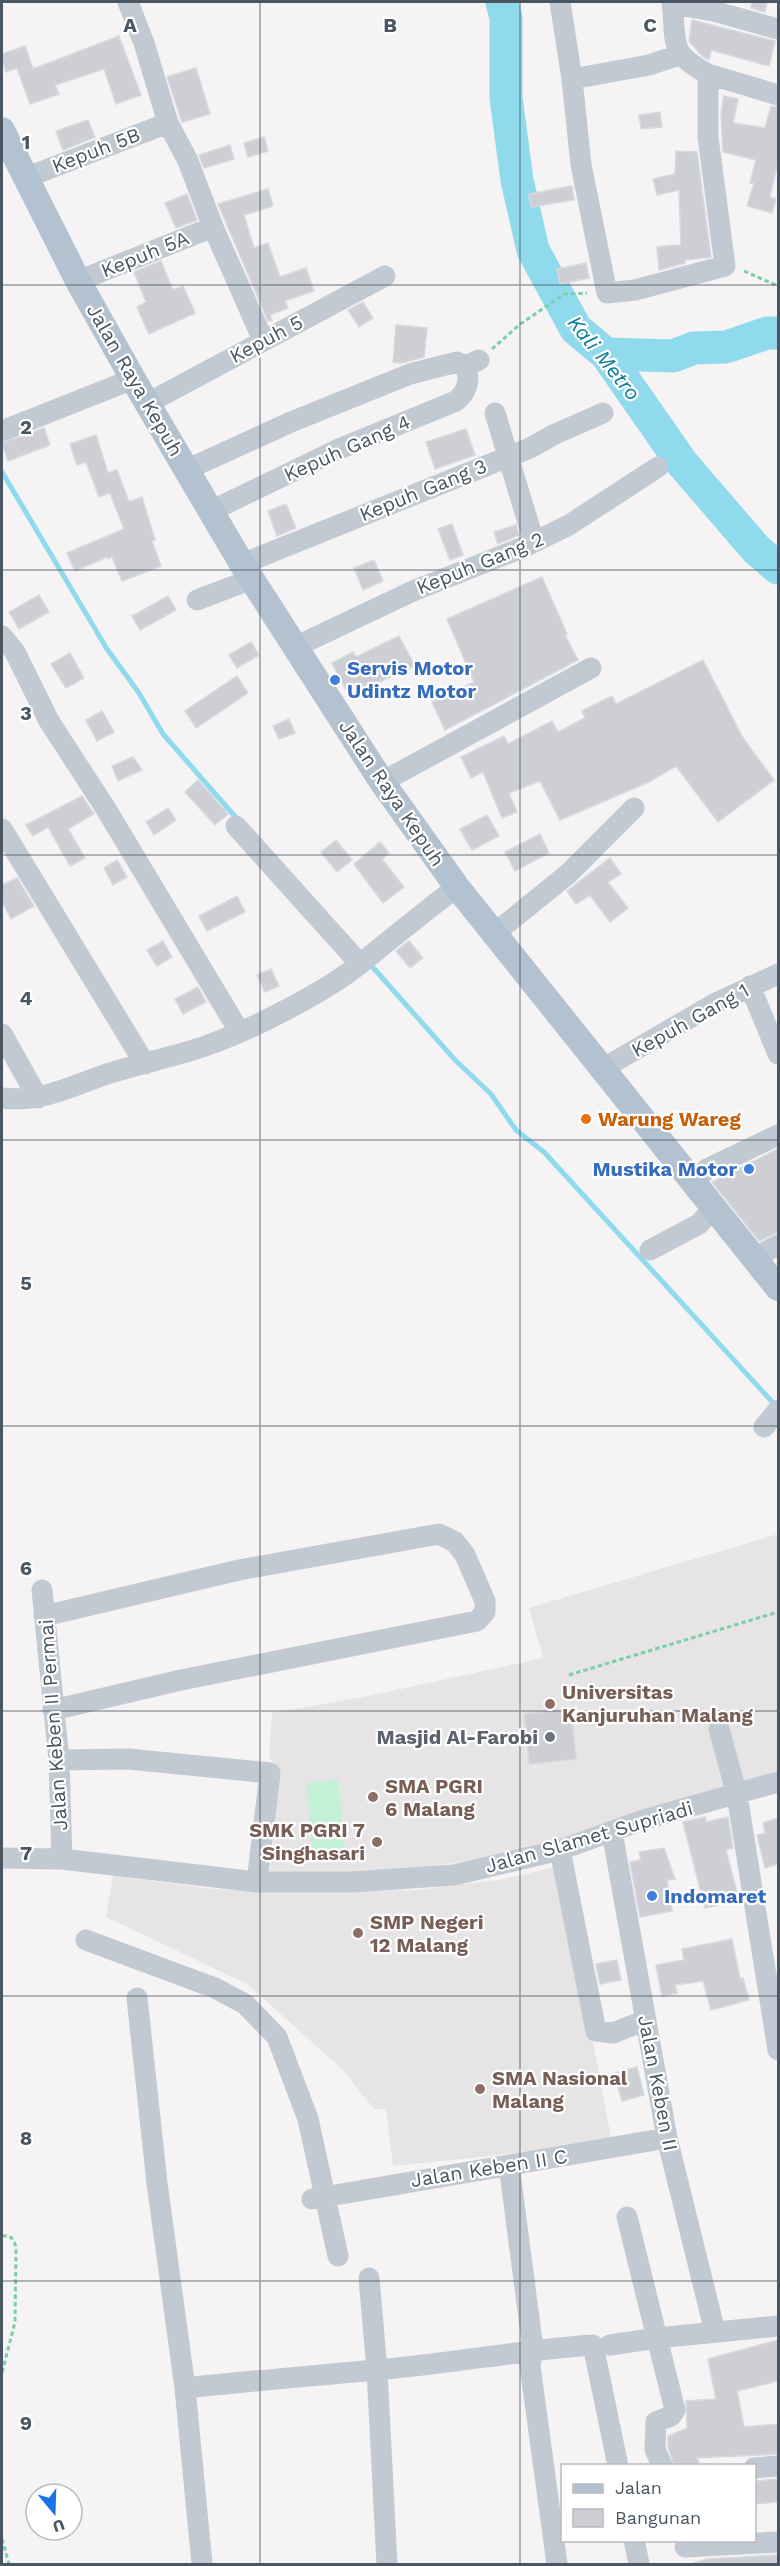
<svg xmlns="http://www.w3.org/2000/svg" width="780" height="2566" viewBox="0 0 780 2566" font-family="'Work Sans',sans-serif">
<rect width="100%" height="100%" fill="#f5f3f3"/>
<path fill="#e6e4e5" d="M 778,1534 L 778,1772 L 512,1855 L 388,1872 L 270,1875 L 279,1770 L 269,1757 L 272,1713 L 373,1695 L 543,1658 L 529,1608 Z
M 560,1866 L 612,2143 L 393,2166 L 386,2109 L 374,2109 L 343,2070 L 247,1984 L 106,1917 L 113,1876 L 223,1890 L 335,1892 L 418,1890 L 504,1879 Z"/>
<path fill="#c3f1d5" d="M 338,1779 L 345,1852 L 313,1855 L 306,1783 Z"/>
<g fill="none" stroke-linecap="round" stroke-linejoin="round">
<path stroke="#90daee" stroke-width="5" d="M 2,472 L 107,649 L 139,693 L 163,734 L 239,821
M 369,963 L 456,1061 L 491,1094 L 516,1130 L 544,1152 L 776,1406"/>
<path stroke="#90daee" stroke-width="33" d="M 502,2 L 506,18 L 506,98 L 517,180 L 533,250 L 576,329 L 606,354 L 682,463 L 756,549 L 778,568
M 606,354 L 673,356 L 694,348 L 726,347 L 767,333 L 778,333"/>
</g>
<path fill="#cdcfd5" stroke="#d7d9de" stroke-width="1.5" d="M 752,2 L 767,2 L 765,12 L 751,8 Z
M 692,20 L 775,41 L 769,66 L 711,50 L 709,60 L 702,56 L 689,41 Z
M 119,36 L 141,95 L 116,104 L 104,69 L 55,85 L 59,94 L 30,104 L 17,68 L 6,72 L 2,59 L 2,54 L 25,46 L 33,69 Z
M 196,68 L 210,114 L 182,122 L 167,77 Z
M 724,96 L 738,99 L 733,123 L 765,128 L 771,106 L 778,107 L 778,161 L 770,197 L 776,199 L 772,213 L 747,206 L 754,183 L 750,183 L 756,160 L 723,152 L 721,114 Z
M 660,112 L 662,127 L 641,129 L 639,115 Z
M 88,120 L 95,137 L 63,150 L 56,131 Z
M 264,137 L 268,151 L 248,157 L 244,143 Z
M 230,145 L 234,159 L 204,168 L 199,155 Z
M 676,151 L 697,152 L 711,257 L 685,260 L 685,263 L 659,270 L 657,247 L 681,245 L 679,190 L 657,195 L 653,179 L 675,174 Z
M 572,186 L 574,200 L 531,207 L 529,194 Z
M 268,189 L 273,206 L 244,215 L 254,248 L 268,243 L 280,277 L 306,268 L 314,291 L 285,301 L 288,308 L 270,315 L 272,320 L 268,321 L 218,204 Z
M 187,194 L 197,220 L 176,228 L 165,203 Z
M 161,261 L 173,290 L 183,286 L 195,313 L 149,334 L 137,307 L 146,302 L 134,272 Z
M 586,263 L 589,278 L 560,284 L 557,269 Z
M 363,302 L 373,318 L 359,327 L 348,310 Z
M 396,325 L 427,328 L 424,357 L 402,363 L 393,362 Z
M 44,428 L 50,445 L 8,461 L 2,443 Z
M 466,429 L 475,455 L 435,469 L 426,442 Z
M 96,435 L 108,473 L 117,470 L 129,502 L 142,497 L 155,540 L 152,541 L 161,566 L 122,581 L 112,557 L 108,559 L 107,557 L 75,571 L 67,553 L 124,529 L 110,493 L 99,497 L 86,462 L 77,465 L 70,444 Z
M 286,504 L 296,528 L 277,536 L 268,511 Z
M 452,524 L 463,555 L 450,560 L 438,529 Z
M 516,525 L 519,535 L 498,544 L 494,532 Z
M 374,560 L 383,581 L 363,590 L 354,568 Z
M 542,577 L 567,634 L 565,635 L 578,660 L 445,730 L 432,702 L 474,682 L 447,619 Z
M 39,595 L 49,612 L 19,629 L 9,612 Z
M 168,596 L 176,610 L 140,630 L 132,616 Z
M 399,636 L 415,666 L 349,696 L 332,663 L 353,652 L 356,657 Z
M 251,642 L 259,655 L 237,668 L 229,655 Z
M 70,653 L 84,678 L 66,688 L 51,664 Z
M 703,660 L 743,738 L 774,780 L 718,822 L 676,766 L 651,781 L 560,820 L 540,781 L 509,793 L 517,812 L 502,818 L 483,772 L 471,778 L 461,757 L 504,736 L 508,744 L 552,721 L 558,732 L 585,718 L 582,711 L 612,696 L 616,704 Z
M 237,676 L 248,693 L 196,728 L 185,711 Z
M 102,711 L 114,732 L 97,741 L 86,720 Z
M 289,719 L 295,733 L 279,739 L 273,726 Z
M 133,757 L 142,770 L 118,781 L 112,766 Z
M 198,780 L 228,814 L 215,825 L 185,792 Z
M 82,796 L 94,814 L 68,829 L 85,858 L 70,866 L 48,827 L 33,836 L 26,825 Z
M 168,808 L 176,820 L 154,835 L 146,822 Z
M 487,815 L 499,836 L 472,850 L 460,829 Z
M 540,834 L 549,853 L 515,871 L 505,852 Z
M 336,840 L 352,860 L 337,872 L 321,852 Z
M 380,842 L 389,853 L 382,859 L 404,887 L 383,903 L 354,864 Z
M 610,858 L 621,874 L 608,882 L 628,908 L 610,922 L 590,895 L 576,904 L 567,891 Z
M 117,860 L 127,877 L 113,885 L 104,868 Z
M 17,878 L 34,906 L 11,919 L 2,901 L 2,885 Z
M 237,896 L 245,912 L 207,931 L 199,916 Z
M 163,941 L 172,957 L 157,966 L 147,950 Z
M 409,941 L 423,958 L 410,968 L 396,951 Z
M 271,969 L 279,986 L 265,992 L 257,975 Z
M 198,987 L 206,1002 L 183,1014 L 175,999 Z
M 778,1149 L 778,1232 L 759,1241 L 712,1182 Z
M 571,1708 L 576,1759 L 529,1764 L 524,1714 Z
M 705,1817 L 706,1822 L 728,1817 L 733,1848 L 726,1850 L 739,1900 L 705,1908 L 683,1822 Z
M 778,1818 L 778,1864 L 765,1868 L 757,1835 L 765,1833 L 763,1823 Z
M 664,1848 L 675,1879 L 667,1880 L 672,1911 L 640,1917 L 630,1862 L 641,1860 L 639,1852 Z
M 732,1939 L 740,1979 L 743,1978 L 749,2000 L 711,2010 L 703,1981 L 675,1985 L 677,1993 L 662,1996 L 656,1965 L 684,1960 L 682,1949 Z
M 617,1960 L 621,1980 L 600,1984 L 596,1964 Z
M 637,2067 L 644,2095 L 622,2101 L 614,2073 Z
M 778,2340 L 778,2381 L 737,2391 L 744,2427 L 778,2424 L 778,2454 L 697,2458 L 700,2466 L 674,2466 L 668,2447 L 668,2436 L 687,2428 L 686,2401 L 716,2399 L 708,2359 Z
M 778,2479 L 778,2502 L 754,2504 L 754,2481 Z
M 778,2555 L 778,2565 L 694,2563 L 707,2559 Z"/>
<g fill="none" stroke-linecap="round" stroke-linejoin="round">
<path stroke="#7ad0a6" stroke-width="3" stroke-dasharray="4.5 3" stroke-linecap="butt" d="M 744,271 L 778,286
M 492,349 L 519,325 L 564,294 L 587,293
M 569,1675 L 778,1612
M 2,2236 C 11,2235 13,2238 16,2247 L 15,2322 L 2,2373
M 2,2539 L 9,2564"/>
<path stroke="#c1cad2" stroke-width="21" d="M 128,2 L 144,43 L 168,123 L 188,161 L 213,227 L 263,340
M 560,2 L 572,79
M 672,2 C 677,43 667,52 708,74 L 708,137 L 725,266 L 635,290 L 607,293 L 581,165 L 572,79 L 649,65 L 679,55
M 673,4 L 713,11 L 778,29
M 708,74 L 778,95
M 25,178 L 168,123
M 78,281 L 213,227
M 148,403 L 385,276
M 495,413 L 534,542
M 2,431 L 133,379
M 186,470 L 291,422 L 410,374 L 457,362 L 466,366 L 479,360
M 211,511 L 339,449 L 456,401 C 468,391 470,380 466,366
M 242,564 L 530,448 L 555,434 L 603,413
M 197,600 L 252,579
M 2,636 L 15,652 L 49,721 L 106,809 L 239,1031
M 295,647 L 413,591 L 524,547 L 569,525 L 658,467
M 382,782 L 591,668
M 236,826 L 360,964
M 2,829 L 145,1064
M 495,933 L 568,874 L 634,808
M 750,986 L 778,1054
M 2,1034 L 38,1098
M 602,1069 L 714,1004 L 778,974
M 2,1098 C 40,1103 72,1086 107,1074 C 140,1063 175,1057 208,1045 C 251,1030 325,992 360,964 C 392,938 424,912 457,887
M 693,1182 L 707,1169 L 778,1135
M 650,1250 L 699,1224 L 714,1208
M 754,1258 L 778,1245
M 764,1427 L 778,1410
M 42,1590 L 59,1760 L 62,1859
M 44,1616 L 239,1570 L 439,1534 L 455,1542 L 465,1555 L 485,1601 L 485,1612 L 477,1621 L 181,1680 L 53,1710
M 719,1729 L 737,1795 L 778,2050
M 59,1760 L 128,1759 L 270,1773 L 257,1882
M 612,1832 L 667,2138 L 715,2332
M 560,1850 L 596,2031 L 613,2033 L 646,2020
M 2,1858 L 62,1859 L 257,1882 L 353,1882 L 454,1875 L 560,1850 L 643,1820 L 778,1782
M 86,1940 L 215,1988 L 245,2004 L 277,2037 L 308,2119 L 338,2256
M 137,1998 L 157,2183 L 185,2388 C 249,2381 312,2376 376,2370 C 449,2364 520,2350 593,2345 L 618,2466
M 509,2165 L 533,2349 L 530,2366 L 557,2564
M 312,2199 L 667,2138
M 627,2217 L 657,2338 L 778,2326
M 369,2278 L 377,2370 L 387,2564
M 610,2345 L 657,2338 L 675,2410 L 671,2416 L 656,2422 L 655,2449 L 662,2466
M 185,2388 L 202,2564
M 754,2468 L 778,2466
M 634,2540 L 639,2564
M 685,2547 L 778,2542"/>
<path stroke="#b3c2d1" stroke-width="26" d="M 2,130 L 78,281 L 133,379 L 242,564 L 382,782 L 457,887 L 778,1288"/>
</g>
<path fill="none" stroke="#4a5661" stroke-width="1.5" stroke-opacity="0.55" d="M 260,2 L 260,2564M 520,2 L 520,2564M 2,285 L 778,285M 2,570 L 778,570M 2,855 L 778,855M 2,1140 L 778,1140M 2,1426 L 778,1426M 2,1711 L 778,1711M 2,1996 L 778,1996M 2,2281 L 778,2281"/>
<g fill="#3f7fe0" stroke="#fff" stroke-width="2">
<circle cx="335" cy="680" r="6"/>
<circle cx="749" cy="1169" r="6"/>
<circle cx="652" cy="1896" r="6"/>
</g>
<circle fill="#e8710a" stroke="#fff" stroke-width="2" cx="586" cy="1119" r="6"/>
<g fill="#8d6e63" stroke="#fff" stroke-width="2">
<circle cx="550" cy="1704" r="6"/>
<circle cx="373" cy="1797" r="6"/>
<circle cx="377" cy="1842" r="6"/>
<circle cx="358" cy="1933" r="6"/>
<circle cx="480" cy="2089" r="6"/>
</g>
<circle fill="#6b7280" stroke="#fff" stroke-width="2" cx="550" cy="1737" r="6"/>
<g text-anchor="middle" stroke-width="4.5" stroke-linejoin="round" paint-order="stroke">
<g font-size="20" fill="#4a5661" stroke="#fff">
<text transform="translate(96 150) rotate(-21)" y="7">Kepuh 5B</text>
<text transform="translate(145 254) rotate(-22)" y="7">Kepuh 5A</text>
<text transform="translate(266 339) rotate(-28)" y="7">Kepuh 5</text>
<text transform="translate(135 380) rotate(60)" y="7">Jalan Raya Kepuh</text>
<text transform="translate(347 448) rotate(-24)" y="7">Kepuh Gang 4</text>
<text transform="translate(423 490) rotate(-22)" y="7">Kepuh Gang 3</text>
<text transform="translate(480 563) rotate(-22)" y="7">Kepuh Gang 2</text>
<text transform="translate(392 793) rotate(56)" y="7">Jalan Raya Kepuh</text>
<text transform="translate(690 1020) rotate(-29)" y="7">Kepuh Gang 1</text>
<text transform="translate(53 1725) rotate(-94)" y="7">Jalan Keben II Permai</text>
<text transform="translate(589 1837) rotate(-16)" y="7">Jalan Slamet Supriadi</text>
<text transform="translate(658 2083) rotate(79)" y="7">Jalan Keben II</text>
<text transform="translate(489 2168) rotate(-9)" y="7">Jalan Keben II C</text>
</g>
<g font-size="20" font-weight="bold" fill="#366cbe" stroke="#fff" text-anchor="start">
<text x="347" y="675">Servis Motor<tspan x="347" dy="23">Udintz Motor</tspan></text>
<text x="737" y="1176" text-anchor="end">Mustika Motor</text>
<text x="664" y="1903">Indomaret</text>
</g>
<g font-size="20" font-weight="bold" fill="#c56008" stroke="#fff" text-anchor="start">
<text x="598" y="1126">Warung Wareg</text>
</g>
<g font-size="20" font-weight="bold" fill="#785e54" stroke="#fff" text-anchor="start">
<text x="562" y="1699">Universitas<tspan x="562" dy="23">Kanjuruhan Malang</tspan></text>
<text x="385" y="1793">SMA PGRI<tspan x="385" dy="23">6 Malang</tspan></text>
<text x="365" y="1837" text-anchor="end">SMK PGRI 7<tspan x="365" dy="23">Singhasari</tspan></text>
<text x="370" y="1929">SMP Negeri<tspan x="370" dy="23">12 Malang</tspan></text>
<text x="492" y="2085">SMA Nasional<tspan x="492" dy="23">Malang</tspan></text>
</g>
<g font-size="20" font-weight="bold" fill="#5b616d" stroke="#fff" text-anchor="end">
<text x="538" y="1744">Masjid Al-Farobi</text>
</g>
<g font-size="21" font-style="italic" fill="#0c7c9b" stroke="#fff">
<text transform="translate(604 358) rotate(51)" y="7">Kali Metro</text>
</g>
</g>
<g font-size="20" text-anchor="middle" font-weight="bold" fill="#4a5661" stroke="#fff" stroke-width="4.5" stroke-linejoin="round" paint-order="stroke">
<text x="130" y="32">A</text>
<text x="390" y="32">B</text>
<text x="650" y="32">C</text>
<text x="26" y="149">1</text>
<text x="26" y="434">2</text>
<text x="26" y="720">3</text>
<text x="26" y="1005">4</text>
<text x="26" y="1290">5</text>
<text x="26" y="1575">6</text>
<text x="26" y="1860">7</text>
<text x="26" y="2145">8</text>
<text x="26" y="2430">9</text>
</g>
<rect width="780" height="2566" fill="none" stroke="#4a5661" stroke-width="6"/>
<rect x="561" y="2464" width="195" height="78" fill="#ffffff" stroke="#b7bbc0" stroke-width="1.5"/>
<rect x="573" y="2484" width="30" height="9" fill="#b3c2d1" stroke="#b7bbc0" stroke-width="1.5"/>
<text x="615" y="2494" font-size="18" fill="#4a5661">Jalan</text>
<rect x="573" y="2509" width="30" height="18" fill="#cdcfd5" stroke="#b7bbc0" stroke-width="1.5"/>
<text x="615" y="2524" font-size="18" fill="#4a5661">Bangunan</text>
<g transform="translate(54 2512) rotate(161)"><circle r="28" fill="#ffffff" stroke="#b7bbc0" stroke-width="1.5"/>
<path d="M0-4.5L10 22L0 15L-10 22Z" fill="#1a73e8"/>
<text y="-9" font-size="16" font-weight="bold" text-anchor="middle" fill="#4a5661">U</text>
</g>
</svg>
